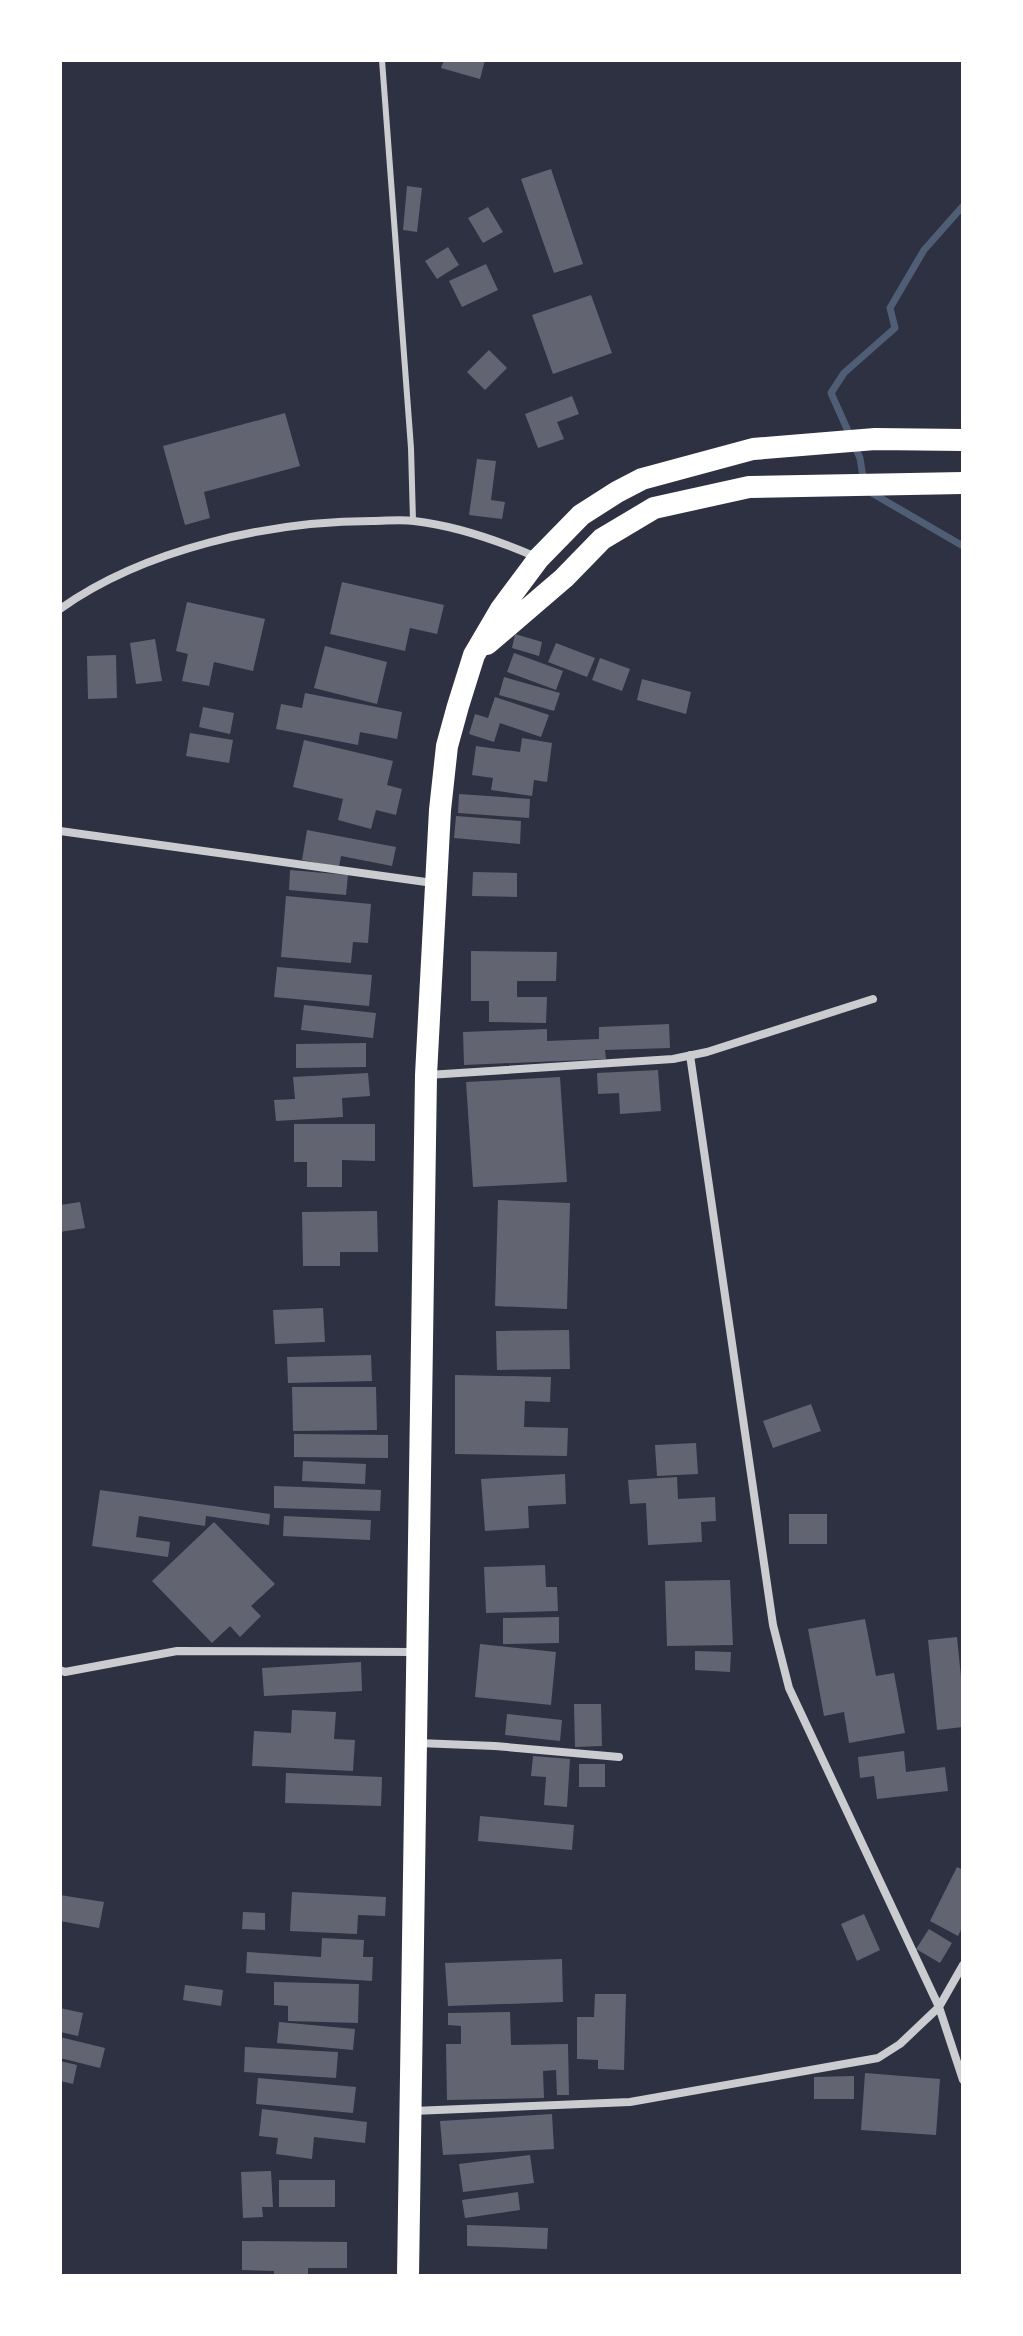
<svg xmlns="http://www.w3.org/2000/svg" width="1023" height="2336" viewBox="0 0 1023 2336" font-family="'DejaVu Sans',sans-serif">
<rect width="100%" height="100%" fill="#2d3142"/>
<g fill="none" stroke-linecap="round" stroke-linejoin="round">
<path stroke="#4f5d75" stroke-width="7" d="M 864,483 L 860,458 L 831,393 L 844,373 L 895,328 L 890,308 L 924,250 L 963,206
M 870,492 L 963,546"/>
</g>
<path fill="#626471" d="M 444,60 L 485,60 L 480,79 L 441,68 Z
M 551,169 L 583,264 L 554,273 L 521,179 Z
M 407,186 L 422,188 L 417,232 L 403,230 Z
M 488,207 L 503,232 L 483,243 L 468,218 Z
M 448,247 L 459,265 L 437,279 L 425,261 Z
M 486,264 L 498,290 L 462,307 L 449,281 Z
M 591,295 L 612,353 L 553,374 L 532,315 Z
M 489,350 L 507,368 L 485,390 L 467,372 Z
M 572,396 L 579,414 L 557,422 L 564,439 L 538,448 L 525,414 Z
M 285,413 L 300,466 L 204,492 L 210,518 L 185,525 L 163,446 Z
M 477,459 L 496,461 L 491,500 L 505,502 L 502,519 L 469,515 Z
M 342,582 L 444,605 L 437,634 L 410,628 L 405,651 L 330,634 Z
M 187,602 L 265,619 L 253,671 L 214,662 L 209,686 L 182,681 L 188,654 L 176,651 Z
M 515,634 L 542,642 L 539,656 L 512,648 Z
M 155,639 L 162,681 L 136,684 L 130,643 Z
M 556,643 L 595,658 L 587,677 L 548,662 Z
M 325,646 L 387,662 L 377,704 L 314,688 Z
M 514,653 L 563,671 L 556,690 L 507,672 Z
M 116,655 L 117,698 L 88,699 L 87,656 Z
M 600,658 L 630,669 L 622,691 L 592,680 Z
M 504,677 L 560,693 L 554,711 L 499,695 Z
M 642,679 L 691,692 L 686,714 L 637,700 Z
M 305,693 L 402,712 L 397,739 L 360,732 L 358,745 L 276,729 L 281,704 L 302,708 Z
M 495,697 L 549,715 L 541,737 L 500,723 L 494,742 L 469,734 L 475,714 L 488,718 Z
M 203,707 L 234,713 L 230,734 L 199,727 Z
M 190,733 L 233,740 L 229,763 L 186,756 Z
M 522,738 L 552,743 L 547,782 L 534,780 L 532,796 L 491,790 L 493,778 L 472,775 L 476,746 L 520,752 Z
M 304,740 L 393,761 L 387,785 L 402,789 L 396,815 L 376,810 L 371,829 L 338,820 L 343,799 L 293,787 Z
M 459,794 L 530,799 L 529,818 L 458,813 Z
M 456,816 L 521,821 L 520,844 L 454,838 Z
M 307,830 L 396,847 L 392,866 L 341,856 L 339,867 L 302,860 Z
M 290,870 L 348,875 L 346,895 L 289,890 Z
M 473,872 L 517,873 L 517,897 L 472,896 Z
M 286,896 L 371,904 L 368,943 L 353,942 L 351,963 L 281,957 Z
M 471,951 L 557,952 L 556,981 L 517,981 L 517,997 L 547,997 L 546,1023 L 489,1022 L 489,1001 L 471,1001 Z
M 277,967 L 372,975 L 369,1006 L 274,997 Z
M 304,1005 L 376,1013 L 373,1038 L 301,1030 Z
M 669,1024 L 670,1048 L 605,1050 L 606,1059 L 464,1065 L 463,1032 L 547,1029 L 547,1041 L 599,1039 L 599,1027 Z
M 366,1043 L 366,1067 L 296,1068 L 296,1044 Z
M 658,1070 L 661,1111 L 620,1114 L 619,1093 L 598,1094 L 597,1073 Z
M 368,1073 L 370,1096 L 342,1098 L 343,1117 L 276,1121 L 274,1100 L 295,1099 L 293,1077 Z
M 560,1077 L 567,1182 L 473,1187 L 466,1082 Z
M 294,1124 L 375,1124 L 375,1161 L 342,1160 L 342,1187 L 307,1187 L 307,1162 L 294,1162 Z
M 498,1200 L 570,1203 L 567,1309 L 495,1306 Z
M 80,1202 L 85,1228 L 60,1232 L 60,1205 Z
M 377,1211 L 378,1252 L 340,1252 L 340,1266 L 303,1266 L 302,1212 Z
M 323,1308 L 325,1342 L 275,1344 L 273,1310 Z
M 569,1330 L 570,1369 L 497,1370 L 496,1331 Z
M 371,1355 L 372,1381 L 288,1383 L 287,1357 Z
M 455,1375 L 551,1377 L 550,1402 L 525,1401 L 524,1427 L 568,1428 L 567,1456 L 455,1454 Z
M 292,1387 L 376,1387 L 377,1430 L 293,1431 Z
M 811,1404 L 821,1431 L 773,1448 L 763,1421 Z
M 294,1434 L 388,1435 L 388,1458 L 294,1457 Z
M 696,1443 L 698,1474 L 657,1476 L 655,1445 Z
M 303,1461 L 366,1464 L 365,1484 L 302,1481 Z
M 565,1474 L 566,1504 L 528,1506 L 529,1528 L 485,1531 L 481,1479 Z
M 677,1477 L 678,1499 L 715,1497 L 716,1521 L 701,1522 L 702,1542 L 648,1545 L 646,1503 L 630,1504 L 628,1480 Z
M 274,1486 L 381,1490 L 380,1511 L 274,1508 Z
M 100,1490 L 270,1514 L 269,1525 L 206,1516 L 205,1526 L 139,1516 L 136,1537 L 170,1542 L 168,1557 L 92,1546 Z
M 789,1514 L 827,1514 L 827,1544 L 789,1544 Z
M 284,1516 L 371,1520 L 370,1540 L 283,1536 Z
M 214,1522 L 275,1584 L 251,1606 L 261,1616 L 240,1637 L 230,1626 L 212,1643 L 152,1581 Z
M 545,1565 L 546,1587 L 557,1587 L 558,1611 L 486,1613 L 484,1567 Z
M 730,1580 L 733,1645 L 667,1646 L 665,1581 Z
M 559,1617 L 559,1643 L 503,1644 L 503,1618 Z
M 865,1619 L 876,1676 L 894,1673 L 905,1733 L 849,1743 L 844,1712 L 824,1716 L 808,1629 Z
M 957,1637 L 963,1697 L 963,1727 L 937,1730 L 928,1640 Z
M 480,1644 L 556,1652 L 551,1705 L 475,1697 Z
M 695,1651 L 731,1652 L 730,1672 L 695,1670 Z
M 361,1662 L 362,1691 L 264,1696 L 262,1668 Z
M 574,1704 L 601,1704 L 602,1746 L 575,1747 Z
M 292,1710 L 336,1712 L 334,1739 L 355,1740 L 353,1771 L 252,1766 L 254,1731 L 291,1733 Z
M 507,1714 L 562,1720 L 560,1741 L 505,1735 Z
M 904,1751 L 906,1772 L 945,1767 L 948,1791 L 877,1799 L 874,1776 L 860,1778 L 858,1757 Z
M 533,1756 L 570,1759 L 567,1807 L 544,1805 L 546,1777 L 531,1776 Z
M 579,1764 L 605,1764 L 605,1787 L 579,1787 Z
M 286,1773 L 382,1777 L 381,1806 L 285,1803 Z
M 480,1816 L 574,1825 L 572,1850 L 478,1841 Z
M 957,1867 L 963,1870 L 963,1926 L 958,1936 L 930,1921 Z
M 292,1892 L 386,1897 L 385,1916 L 358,1915 L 357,1934 L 290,1931 Z
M 60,1895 L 104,1902 L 99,1928 L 60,1921 Z
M 243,1912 L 265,1913 L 265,1930 L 242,1929 Z
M 864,1914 L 880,1950 L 857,1961 L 841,1924 Z
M 929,1929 L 952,1943 L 940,1963 L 916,1949 Z
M 322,1938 L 364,1940 L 363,1957 L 373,1957 L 372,1981 L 246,1973 L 247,1952 L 321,1957 Z
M 562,1959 L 563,2002 L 448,2006 L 445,1963 Z
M 274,1982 L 359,1984 L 358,2023 L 288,2021 L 288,2006 L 274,2005 Z
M 185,1985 L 223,1990 L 221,2006 L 183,2000 Z
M 595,1994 L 626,1994 L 624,2070 L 598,2069 L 598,2060 L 577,2059 L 577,2017 L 594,2017 Z
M 60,2008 L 83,2013 L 78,2036 L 60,2032 Z
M 510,2012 L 511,2045 L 568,2044 L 569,2095 L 557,2095 L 556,2070 L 543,2071 L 544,2098 L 447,2100 L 446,2044 L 461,2044 L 461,2026 L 448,2025 L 448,2013 Z
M 279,2022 L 355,2029 L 353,2050 L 277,2043 Z
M 60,2037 L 105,2048 L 100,2068 L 60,2058 Z
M 245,2047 L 338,2052 L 336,2078 L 244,2072 Z
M 60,2061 L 77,2065 L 73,2084 L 60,2081 Z
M 865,2073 L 940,2079 L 936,2135 L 861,2130 Z
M 854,2076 L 854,2099 L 814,2099 L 814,2077 Z
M 258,2078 L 356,2087 L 353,2113 L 256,2104 Z
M 262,2109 L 367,2122 L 365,2143 L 314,2137 L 312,2159 L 276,2154 L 278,2138 L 259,2136 Z
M 552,2114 L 554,2149 L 443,2155 L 440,2121 Z
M 530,2155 L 534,2183 L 463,2192 L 459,2164 Z
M 271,2171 L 273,2207 L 262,2207 L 263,2217 L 243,2218 L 241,2172 Z
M 279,2180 L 335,2180 L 335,2207 L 279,2207 Z
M 518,2192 L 520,2210 L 465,2218 L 462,2200 Z
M 467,2225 L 548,2228 L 547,2249 L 467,2246 Z
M 242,2241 L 347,2242 L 347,2268 L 308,2268 L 308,2276 L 274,2276 L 274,2271 L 242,2270 Z"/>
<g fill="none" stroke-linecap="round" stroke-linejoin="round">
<path stroke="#caccd0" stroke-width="6" d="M 382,60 L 411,448 L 413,521"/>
<path stroke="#caccd0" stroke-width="8" d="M 60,609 C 144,549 270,521 372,521 C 386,521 401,519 414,521 C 457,526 497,540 536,557
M 60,831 L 433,883
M 690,1055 L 773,1625 L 789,1688 L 939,2007 L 963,1965
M 428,1075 L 673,1059 L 707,1052 L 873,999
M 60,1670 L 65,1672 L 177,1651 L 414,1652
M 418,1743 L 495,1746 L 619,1757
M 413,2111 L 630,2102 L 878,2058 L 900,2044 L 939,2007 L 963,2080"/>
<path stroke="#fff" stroke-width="22" d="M 487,644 L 564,578 L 602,539 L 654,508 L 749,487 L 963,483
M 408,2276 L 426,1075 L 440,810 L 447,746 L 458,706 L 474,655 L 501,609 L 539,558 L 581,515 L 617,492 L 642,479 L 753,449 L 875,439 L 963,440"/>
</g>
<rect width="1023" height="2336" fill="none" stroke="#ffffff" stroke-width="124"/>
</svg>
